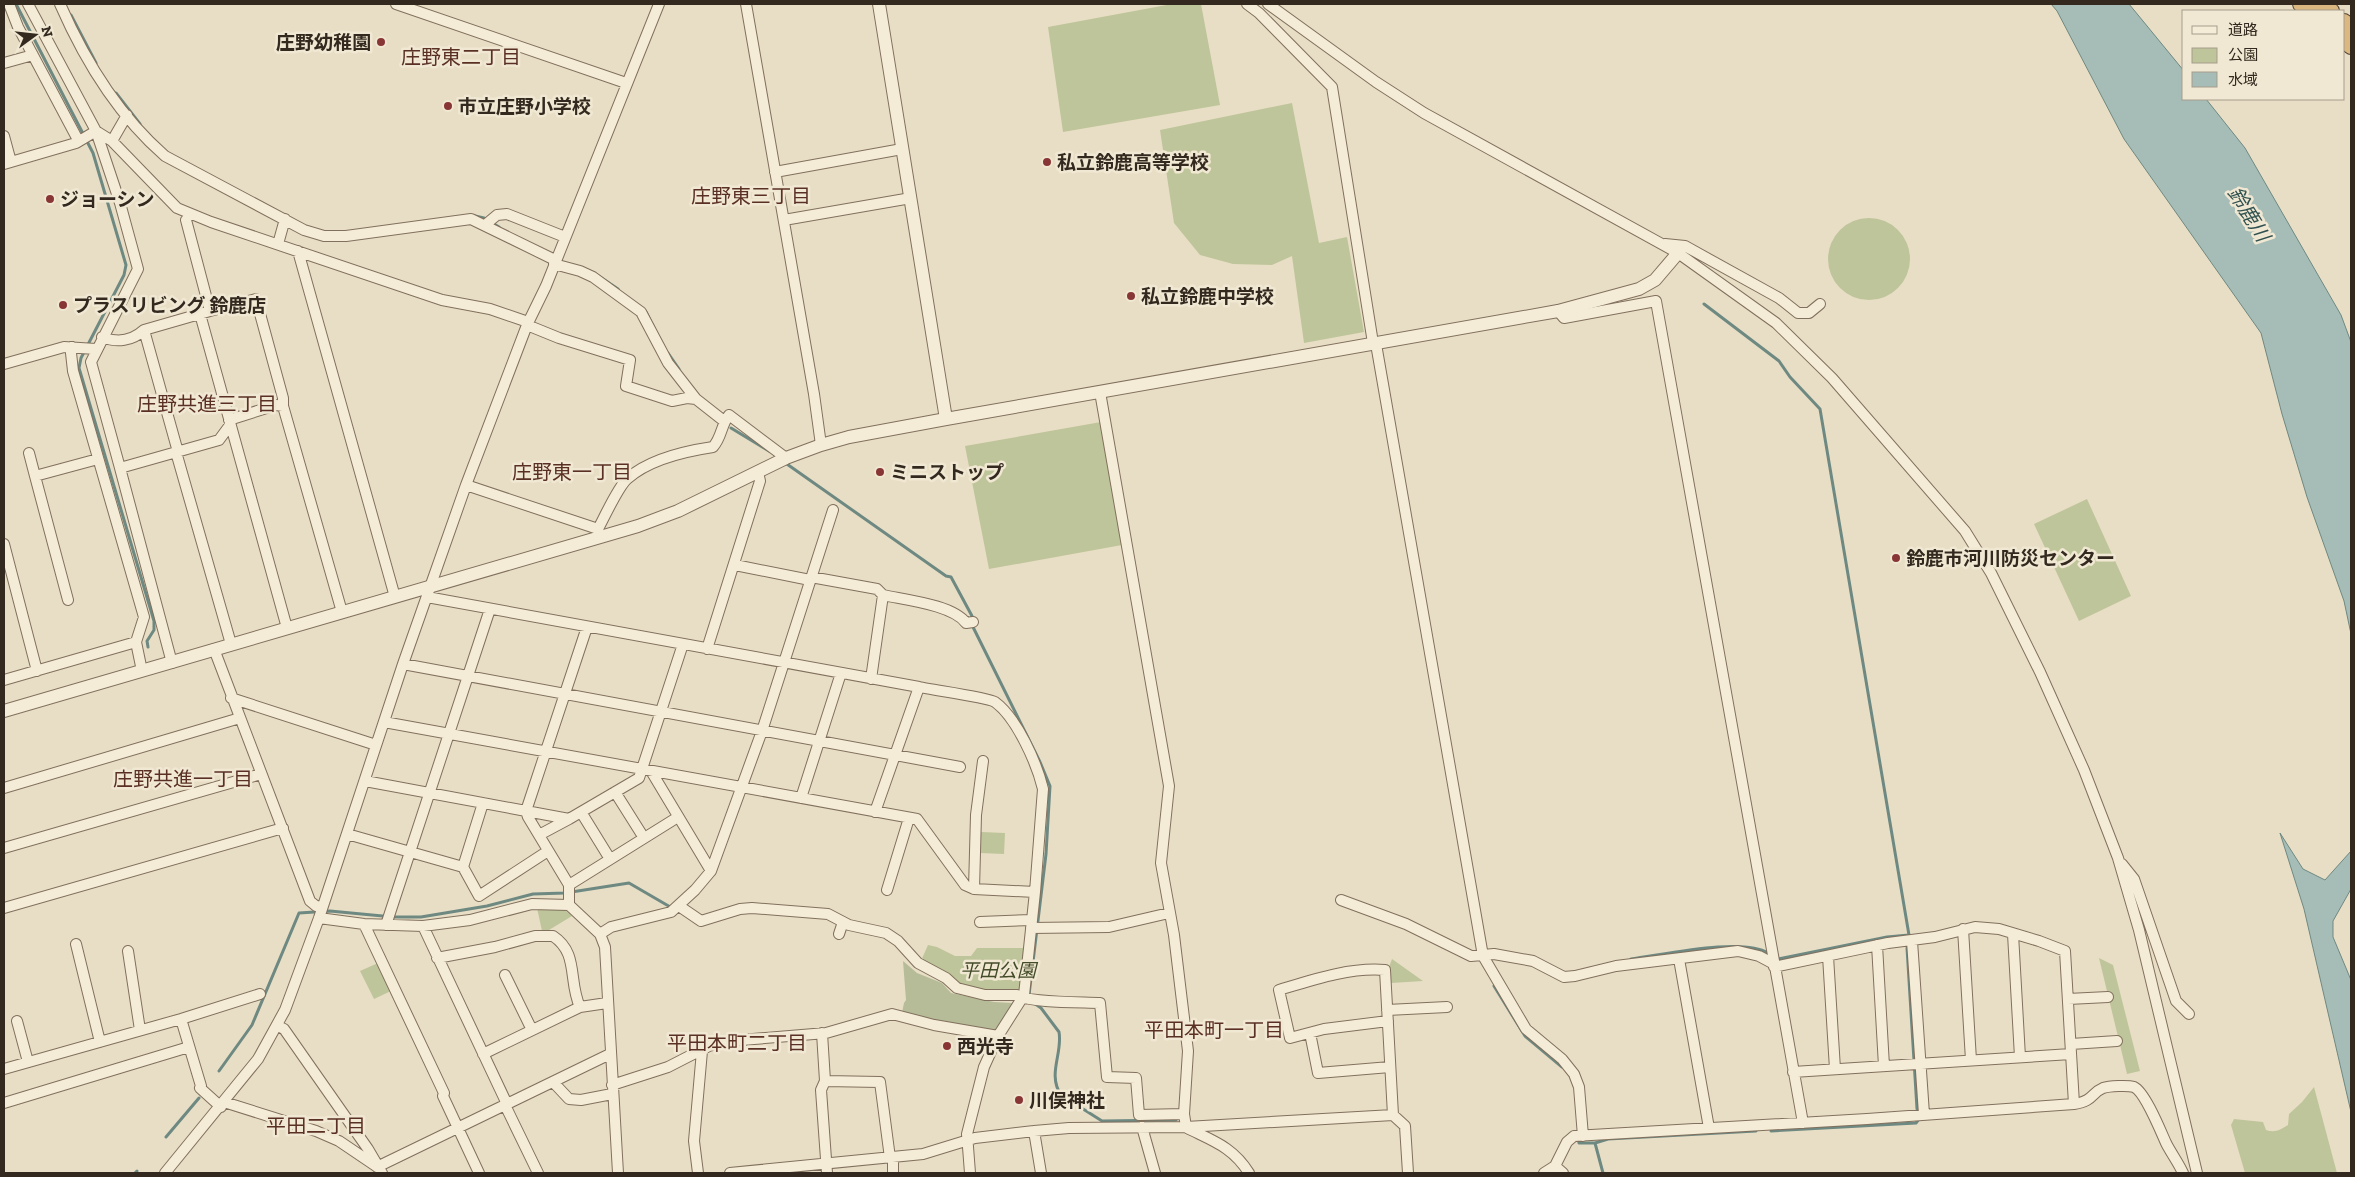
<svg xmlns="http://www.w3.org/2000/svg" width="2355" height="1177" viewBox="0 0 2355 1177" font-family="'Zilla Slab','Noto Sans JP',serif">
<rect width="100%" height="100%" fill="#e8dec5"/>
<path fill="#bfc59a" d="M 1172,4 L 1201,4 L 1220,105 L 1063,132 L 1048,27 Z
M 1292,103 L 1319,243 L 1347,237 L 1364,332 L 1304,343 L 1292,256 L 1272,265 L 1233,264 L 1200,255 L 1174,223 L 1160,130 Z
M1828 259a41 41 0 1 1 82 0a41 41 0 1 1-82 0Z
M 1101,422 L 1122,545 L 989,569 L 965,446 Z
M 2087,499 L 2131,596 L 2079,621 L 2034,524 Z
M 981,832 L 1005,833 L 1004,854 L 980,853 Z
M 537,908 L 564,909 L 572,916 L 549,930 L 542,931 Z
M 928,945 L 937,947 L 955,956 L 971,956 L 977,948 L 1026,948 L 1021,990 C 1010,997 971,991 958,986 C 945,980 933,970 920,963 Z
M 2099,958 L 2113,965 L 2140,1071 L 2127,1074 Z
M 1392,959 L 1423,981 L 1391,983 L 1389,967 Z
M 378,963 L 391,991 L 374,999 L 360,971 Z
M 2314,1087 L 2337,1173 L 2245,1173 L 2231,1125 L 2234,1119 L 2263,1122 L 2266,1130 C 2275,1133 2280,1130 2288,1125 L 2289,1114 L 2302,1102 Z"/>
<path fill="#b6bb98" d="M 903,961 L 917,973 L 942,983 L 951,993 L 994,1002 L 1012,1003 L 996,1031 L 981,1030 L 902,1013 L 904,1003 L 906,1000 Z"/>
<path fill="#a6bcb6" stroke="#6e8982" d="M 2051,4 L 2129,4 L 2184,71 L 2184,99 L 2206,99 L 2245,148 L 2341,315 L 2351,342 L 2351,634 L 2344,601 L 2307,497 L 2282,414 L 2261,333 L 2124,139 L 2057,11 Z
M 2280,833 L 2303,869 L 2325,880 L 2351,851 L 2351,889 L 2333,921 L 2333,937 L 2351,980 L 2351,1112 L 2304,909 Z"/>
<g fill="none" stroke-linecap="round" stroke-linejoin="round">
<path stroke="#6e8982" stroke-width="3" d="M 16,4 L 93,153 L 126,265 L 124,275 L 81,358 L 79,368 L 154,621 L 154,630 L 147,641 L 148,647
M 71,15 L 96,63
M 116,93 L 140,124
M 475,216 L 484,218 L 499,227
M 594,273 L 618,289
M 1704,304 L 1779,361 L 1790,377 L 1820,409 L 1909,935 L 1887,937 L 1778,959
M 646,312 L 654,328
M 668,353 L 679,369
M 731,428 L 769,451
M 784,462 L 946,576 L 951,577 L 972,616 L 971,623 L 1040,762 L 1050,786 L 1046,854 L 1029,995
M 1907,948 L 1917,1109
M 1631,959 C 1663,955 1742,937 1768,953
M 1494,986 L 1525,1036 L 1562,1067
M 1034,1003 L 1041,1008 L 1059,1032 C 1063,1053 1047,1074 1061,1095 L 1102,1121 L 1176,1120
M 219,1071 L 252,1025 L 299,913 L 330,911 L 393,917 L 421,917 L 487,906 L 533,894 L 565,893 L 629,883 L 672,908
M 1771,1131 L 1916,1123 L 1919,1119
M 166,1137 L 199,1098
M 1578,1137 L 1579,1143 L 1595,1143 L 1603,1173
M 1595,1143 L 1608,1139 L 1756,1131
M 135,1173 L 137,1171"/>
<defs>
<path id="minor" d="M 9,4 L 18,27 L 78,140
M 28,4 L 96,131 L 120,203 L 138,269 L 91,362 L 120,468 L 219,440 L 230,425
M 60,4 C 84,59 119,116 165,156 L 304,230 L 324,236 L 346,236 L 471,219 L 555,260
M 396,4 L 626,83
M 746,4 L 814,394 L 821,445
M 1247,4 L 1259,13 L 1332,87 L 1373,343
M 1268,4 L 1376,82 L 1424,113 L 1678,253 L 1776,323 L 1832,378 L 1965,531 L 1991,573 L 2040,672 L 2084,770 L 2118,858 L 2139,930 L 2197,1173
M 4,63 L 33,55
M 96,131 L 112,141 L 177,208 L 211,222 L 442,300 L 490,309 L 528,322
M 4,136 L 11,162
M 112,141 L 127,115
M 4,164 L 76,143 L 96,131
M 775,172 L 902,149
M 784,220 L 911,198
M 485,225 L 497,215 L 507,214 L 565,237
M 278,244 L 285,219
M 1665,244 L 1685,246 L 1779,298 L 1798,313 L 1809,313 L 1820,304
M 298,251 L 395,597
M 554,264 L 580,271 L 593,277 L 641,312 L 668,363 L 696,399 L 724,421
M 210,311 L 256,299 L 283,398 L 283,406 L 276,405 L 229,420
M 1558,311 L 1564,318 L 1656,301 L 1803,1123
M 200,314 L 287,628
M 527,325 L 559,338 L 630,360 L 626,386 L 672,401 L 687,398 L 696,399
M 144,330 L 178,452
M 102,337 C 117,343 132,341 144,330 L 210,311 L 186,220
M 1376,344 L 1483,956 L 1526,1029 L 1562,1059 L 1574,1074 L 1579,1087 L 1583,1136
M 72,347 L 71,353 L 73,371 L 144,617 L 136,642 L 142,671
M 4,364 L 64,347 L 96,349
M 1100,392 L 1169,786 L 1161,863 L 1174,935 L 1188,1051 L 1184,1114 L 1186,1127
M 283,406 L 342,612
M 176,452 L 231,644
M 29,453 L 35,476
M 120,468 L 172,663
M 466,485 L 598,529 L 599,534
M 598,529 C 604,518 618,487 627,479 C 648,460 686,451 713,447 C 722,437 721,425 729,415 L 786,458
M 4,544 L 37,671
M 735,565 L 810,580
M 811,577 L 877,589 L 883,595 L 871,679
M 883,595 C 906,600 953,605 966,623 L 973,622
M 427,597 L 919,687 L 875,812
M 68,600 L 35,476 L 98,459
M 214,649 L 310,901 L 316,906 L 322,907
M 707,649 L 760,481 L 758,472
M 403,664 L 960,767
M 4,680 L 136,642
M 919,687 C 932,690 987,697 995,702 C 1017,718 1037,764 1043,789 L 1035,892
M 231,698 L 376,745
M 384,722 L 917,819 L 965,885 L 974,889 L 1035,892 L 1024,995 L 998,1036 L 984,1067 L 967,1134 L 970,1173
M 651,771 L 711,871
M 365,781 L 569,819 L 639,778 L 683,644
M 4,788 L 240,718
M 615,792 L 644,838
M 801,798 L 841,673
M 581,812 L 610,859
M 347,834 L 463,867 L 479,896 L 548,851
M 539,835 L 569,819
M 4,848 L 261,774
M 2122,864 L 2134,879 L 2176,1001 L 2189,1014
M 463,867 L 483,803
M 569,885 L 678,817
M 974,889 L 976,815 L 983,761
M 887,890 L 909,818
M 1341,900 L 1406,924 L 1471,956 L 1494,954 L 1533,961 L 1564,977 L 1575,976 L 1616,966 L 1738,951 L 1759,956 L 1774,964
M 569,905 L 569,885 L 528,817 L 526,811 L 587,627
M 679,906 L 701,921 L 740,909 L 752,908 L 828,914 L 849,925 L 886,933 L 898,941 L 918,963 L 946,978 L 957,988 L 985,995 L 1017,995 C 1029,1003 1083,1002 1100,1003 L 1107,1077 L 1136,1078 L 1139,1115 L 1184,1114
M 4,908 L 283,828
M 319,918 L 364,924 L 423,926 L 470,920 L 532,904 L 569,905 L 600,934 L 605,947 L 618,1173
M 980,922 L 1032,920
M 364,924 L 444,1093 L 443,1096 L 479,1173
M 386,925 L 490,609
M 423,926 L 507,1104
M 1031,928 L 1109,927 L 1169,913
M 1963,929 L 1971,1060
M 600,934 L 611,927 L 671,912 L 695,890 L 711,871 L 762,731 L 833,510
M 839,934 L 843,922
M 2013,934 L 2020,1057
M 1912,941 L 1924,1114
M 76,944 L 100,1042
M 1877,945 L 1884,1066
M 128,951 L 140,1030
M 1828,956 L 1835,1069
M 437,958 L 495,947 L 535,936 L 553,936 C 579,953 568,981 580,1007
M 1679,959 L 1709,1128
M 1774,967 L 1888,943 L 1935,937 L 1975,927 L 1999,929 L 2039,941 L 2065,951 L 2074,1104
M 505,975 L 532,1030
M 2068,999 L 2108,997
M 1387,1010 L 1447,1007
M 181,1019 L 201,1086 L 200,1088 L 221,1107
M 17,1021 L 28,1062
M 1388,1021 L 1324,1029 L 1290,1038 L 1279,990 C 1312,980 1350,967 1385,970 L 1393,1115
M 278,1026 L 284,1029 L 368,1149 L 382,1173
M 822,1033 L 825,1081 L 821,1090 L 827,1173
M 1310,1033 L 1318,1073 L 1390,1067
M 2071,1044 L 2117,1041
M 483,1054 L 580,1007 L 607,1003
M 4,1069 L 181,1019 L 260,994
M 1793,1072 L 2071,1054
M 825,1081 L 880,1082 L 890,1158
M 553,1082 L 569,1099 L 581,1100 L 612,1094
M 612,1085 L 668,1067 L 709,1046 L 729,1041 L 826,1033 L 892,1014 L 934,1025 L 998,1036
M 224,1102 L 316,1131 L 339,1141 L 376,1166
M 4,1103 L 189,1047
M 505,1105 L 538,1173
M 1142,1127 L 1155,1173
M 1187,1128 C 1213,1141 1233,1147 1249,1173
M 1034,1131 L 1041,1173
M 1555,1166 L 1563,1173
M 377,1167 L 610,1054
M 165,1173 L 258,1059 L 285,1010 L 319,918 L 403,664 L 466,485 L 527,325 L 546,286 L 659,4
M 698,1173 L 694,1141 L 702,1051
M 730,1173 L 923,1154 L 975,1138 L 1034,1131 L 1069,1128 L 1186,1127 L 1393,1115 L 1405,1126 L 1408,1173
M 893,1173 L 893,1158
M 1544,1173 L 1555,1166 L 1567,1142 L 1574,1136 L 1867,1119 L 2074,1104 C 2094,1101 2091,1093 2103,1088 C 2109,1086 2128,1085 2134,1087 C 2145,1092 2161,1132 2166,1143 C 2171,1153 2178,1162 2183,1173"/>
<path id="tertiary" d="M 879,4 L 946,419
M 4,711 L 638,526 L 678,511 L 786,458 L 821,445 L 849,437 L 946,419 L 1558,311 L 1639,289 L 1655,280 L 1678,253"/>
<path id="trunk" d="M 2301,4 L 2309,11
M 2322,4 L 2331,11
M 2344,22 L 2351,28
M 2344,40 L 2351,46"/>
</defs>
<use href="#minor" stroke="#81705d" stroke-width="12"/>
<use href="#tertiary" stroke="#81705d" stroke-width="14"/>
<use href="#trunk" stroke="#4f3f31" stroke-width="18"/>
<use href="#minor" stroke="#f4ecd7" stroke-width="10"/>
<use href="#tertiary" stroke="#f4ecd7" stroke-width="12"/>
<use href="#trunk" stroke="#dab880" stroke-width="16"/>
</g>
<g fill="#883535" stroke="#f1e8d3" stroke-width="2">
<circle cx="381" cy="42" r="5"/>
<circle cx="448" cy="106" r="5"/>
<circle cx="1047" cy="162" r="5"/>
<circle cx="50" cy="199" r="5"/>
<circle cx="1131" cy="296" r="5"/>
<circle cx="63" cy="305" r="5"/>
<circle cx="880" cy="472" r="5"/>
<circle cx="1896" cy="558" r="5"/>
<circle cx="947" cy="1046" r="5"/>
<circle cx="1019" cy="1100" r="5"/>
</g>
<g text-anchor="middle" stroke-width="5" stroke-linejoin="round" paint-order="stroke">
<g font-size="19" font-weight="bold" fill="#33291f" stroke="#f1e8d3" text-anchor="start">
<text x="371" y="49" text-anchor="end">庄野幼稚園</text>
<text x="458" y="113">市立庄野小学校</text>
<text x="1057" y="169">私立鈴鹿高等学校</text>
<text x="60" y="206">ジョーシン</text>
<text x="1141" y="303">私立鈴鹿中学校</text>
<text x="73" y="312">プラスリビング 鈴鹿店</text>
<text x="890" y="479">ミニストップ</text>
<text x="1906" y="565">鈴鹿市河川防災センター</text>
<text x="957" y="1053">西光寺</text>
<text x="1029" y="1107">川俣神社</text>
</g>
<g font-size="19" font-style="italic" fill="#434c28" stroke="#f1e8d3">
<text x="998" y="977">平田公園</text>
</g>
<g font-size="20" fill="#5a3024" stroke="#f1e8d3">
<text x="461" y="64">庄野東二丁目</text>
<text x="751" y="203">庄野東三丁目</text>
<text x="207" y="411">庄野共進三丁目</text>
<text x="572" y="479">庄野東一丁目</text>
<text x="183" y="786">庄野共進一丁目</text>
<text x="1214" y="1037">平田本町一丁目</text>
<text x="737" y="1050">平田本町二丁目</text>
<text x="316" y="1133">平田二丁目</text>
</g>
<g font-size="20" font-style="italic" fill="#30514f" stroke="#f1e8d3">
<text transform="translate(2249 214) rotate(58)" y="7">鈴鹿川</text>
</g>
</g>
<rect width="2355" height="1177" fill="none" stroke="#33291f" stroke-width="10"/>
<rect x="2182" y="10" width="162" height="90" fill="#f1e8d3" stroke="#a59c8b"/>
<rect x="2192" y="26" width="25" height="8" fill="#f4ecd7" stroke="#a59c8b"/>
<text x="2228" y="35" font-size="15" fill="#33291f">道路</text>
<rect x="2192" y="48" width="25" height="15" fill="#bfc59a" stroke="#a59c8b"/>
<text x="2228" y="60" font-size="15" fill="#33291f">公園</text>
<rect x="2192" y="72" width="25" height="15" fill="#a6bcb6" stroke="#a59c8b"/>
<text x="2228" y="85" font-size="15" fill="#33291f">水域</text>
<g transform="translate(35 35) rotate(75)" stroke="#f1e8d3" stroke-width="4" paint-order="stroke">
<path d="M0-4L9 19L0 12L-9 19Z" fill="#33291f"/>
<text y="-8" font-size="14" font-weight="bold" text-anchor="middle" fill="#33291f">N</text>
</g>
</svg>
